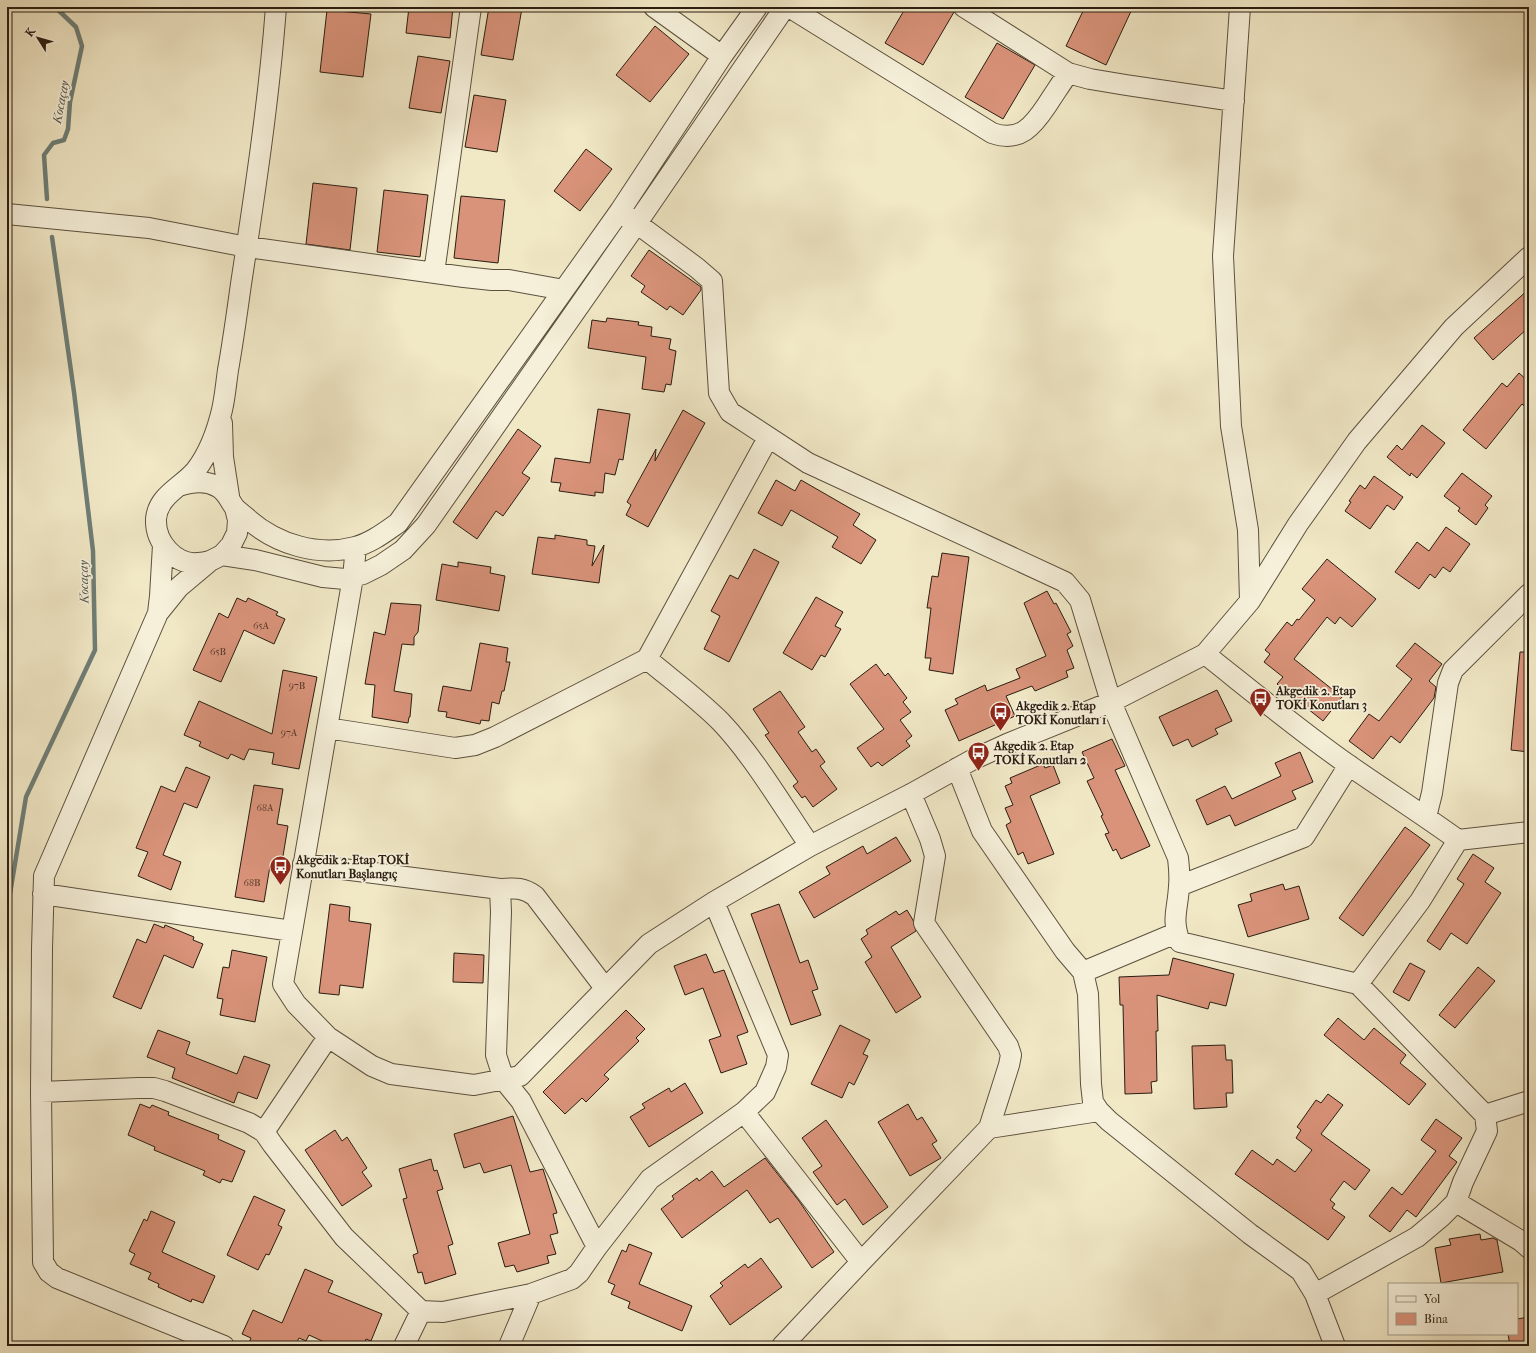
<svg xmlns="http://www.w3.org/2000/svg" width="1536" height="1353" viewBox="0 0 1536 1353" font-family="'IM FELL French Canon',serif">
<rect width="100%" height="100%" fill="#f1e8c6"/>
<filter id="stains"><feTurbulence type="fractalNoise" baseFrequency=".005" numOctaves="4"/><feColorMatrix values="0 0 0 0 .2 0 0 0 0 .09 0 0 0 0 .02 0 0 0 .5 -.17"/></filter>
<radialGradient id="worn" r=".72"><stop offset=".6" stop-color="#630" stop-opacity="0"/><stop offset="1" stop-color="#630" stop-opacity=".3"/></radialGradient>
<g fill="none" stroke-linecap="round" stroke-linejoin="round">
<path stroke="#6e7e77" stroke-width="4.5" d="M 47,199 L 44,155 L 53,143 L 64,140 L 68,129 L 70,102 L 82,46 L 76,27 L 55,7
M 7,912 L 26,797 L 95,650 L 93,551 L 74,392 L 52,237"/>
</g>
<path fill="#d9937a" stroke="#2a1d11" d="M 409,7 L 453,7 L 450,38 L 406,33 Z
M 489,7 L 522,8 L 513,60 L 481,55 Z
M 906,7 L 947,7 L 953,11 L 954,12 L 923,65 L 885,43 Z
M 1085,7 L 1133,7 L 1106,65 L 1066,46 Z
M 327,10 L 371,14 L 363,77 L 320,72 Z
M 655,26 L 689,54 L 650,102 L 616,75 Z
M 997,43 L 1035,65 L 1003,119 L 965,97 Z
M 418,56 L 450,61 L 441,113 L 409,108 Z
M 474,95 L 506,100 L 497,152 L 465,147 Z
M 586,149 L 612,169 L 580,211 L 554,191 Z
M 313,183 L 357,188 L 350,250 L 306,244 Z
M 384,190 L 428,195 L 420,257 L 377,252 Z
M 461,196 L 505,200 L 498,263 L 454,258 Z
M 649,250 L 701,287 L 701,290 L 683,315 L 670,306 L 667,310 L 641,292 L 645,286 L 631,276 Z
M 1529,289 L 1529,327 L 1493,360 L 1474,338 Z
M 607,318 L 639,322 L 638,325 L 652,327 L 651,336 L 671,339 L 669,349 L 676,351 L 671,385 L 666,384 L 664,392 L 642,389 L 646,357 L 588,348 L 592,320 L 606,322 Z
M 1519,373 L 1529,382 L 1529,410 L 1522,404 L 1486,449 L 1463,430 L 1502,383 L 1507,387 Z
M 598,409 L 630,414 L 623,460 L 619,459 L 615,475 L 605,473 L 603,493 L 595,492 L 595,496 L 559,491 L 561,483 L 551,482 L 555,458 L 590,463 Z
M 683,410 L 705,423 L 648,527 L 626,515 L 631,505 L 627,502 L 656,449 L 655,461 Z
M 1422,425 L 1445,443 L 1417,478 L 1411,473 L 1410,476 L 1387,457 L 1397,445 L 1402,450 Z
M 518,429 L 541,446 L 522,473 L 530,478 L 503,516 L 496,511 L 477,539 L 453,522 Z
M 1462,473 L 1492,496 L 1485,505 L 1488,508 L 1476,525 L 1458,511 L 1460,508 L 1444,496 Z
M 1374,476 L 1403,497 L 1394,510 L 1387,505 L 1370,529 L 1345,511 L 1351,502 L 1349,501 L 1360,485 L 1365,489 Z
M 776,480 L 795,491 L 801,480 L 860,514 L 853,525 L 876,540 L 861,564 L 832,547 L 838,537 L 791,510 L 782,526 L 758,513 Z
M 1446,527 L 1470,544 L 1450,572 L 1443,567 L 1435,578 L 1430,574 L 1419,589 L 1395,572 L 1417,542 L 1429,551 Z
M 555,535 L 587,540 L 587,545 L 595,546 L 592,566 L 604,545 L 599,583 L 532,574 L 538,537 L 555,539 Z
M 754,549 L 779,562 L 729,662 L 704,649 L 720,616 L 711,611 L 730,575 L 738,579 Z
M 942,553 L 969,557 L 953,674 L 929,670 L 931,658 L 925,658 L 931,608 L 927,608 L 932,576 L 938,577 Z
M 1327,559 L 1376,599 L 1352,627 L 1340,617 L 1335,624 L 1327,617 L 1294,659 L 1342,697 L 1323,721 L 1277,684 L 1283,677 L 1264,662 L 1270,654 L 1265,650 L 1287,622 L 1292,626 L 1297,619 L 1299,620 L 1315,600 L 1302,589 Z
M 458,562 L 491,567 L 490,573 L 505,576 L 499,611 L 436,600 L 442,564 L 458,567 Z
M 1047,591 L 1054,604 L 1056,603 L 1071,632 L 1067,634 L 1073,646 L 1067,650 L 1074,668 L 1066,671 L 1068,677 L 1035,691 L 1032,686 L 1006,696 L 1015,716 L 959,741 L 945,710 L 958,704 L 955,699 L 985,685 L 987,691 L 1020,678 L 1016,669 L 1046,656 L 1024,603 Z
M 816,597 L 843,612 L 835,626 L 841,629 L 825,657 L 821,655 L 812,670 L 783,653 Z
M 237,598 L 246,602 L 248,598 L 278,612 L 276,615 L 285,619 L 274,644 L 244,630 L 221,682 L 193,670 L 219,613 L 228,618 Z
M 391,603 L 421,605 L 418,632 L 414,637 L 414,645 L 402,644 L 394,691 L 412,694 L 410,717 L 409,717 L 408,723 L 372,717 L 375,685 L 365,684 L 374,632 L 385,635 Z
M 480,643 L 508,648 L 506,662 L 510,662 L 504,691 L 502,691 L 499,704 L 492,702 L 489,721 L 481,720 L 480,724 L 446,717 L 447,712 L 438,711 L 443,686 L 471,691 Z
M 1415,643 L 1442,664 L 1429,681 L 1436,687 L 1434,698 L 1400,743 L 1391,736 L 1373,759 L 1349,741 L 1369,714 L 1379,721 L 1412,679 L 1396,666 Z
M 1520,652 L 1529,652 L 1529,752 L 1511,750 Z
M 876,664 L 885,676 L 888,673 L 907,698 L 903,702 L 911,712 L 900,720 L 912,736 L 906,741 L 910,746 L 882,766 L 878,762 L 871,767 L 857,748 L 884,729 L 850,684 Z
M 283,670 L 317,677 L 299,769 L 272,764 L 274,753 L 249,749 L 244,760 L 231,754 L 228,759 L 199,746 L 201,742 L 184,735 L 199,701 L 272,734 Z
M 1217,690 L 1232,721 L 1215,729 L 1218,734 L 1192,747 L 1188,739 L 1173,746 L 1159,717 Z
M 780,691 L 805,727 L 798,732 L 812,752 L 816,749 L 825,762 L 820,766 L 837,789 L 813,807 L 805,796 L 802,798 L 793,786 L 798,782 L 765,735 L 769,733 L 753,709 Z
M 1112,739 L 1125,766 L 1115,770 L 1150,846 L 1121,859 L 1116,849 L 1113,851 L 1105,834 L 1109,833 L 1101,816 L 1103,815 L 1087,781 L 1094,778 L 1082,752 Z
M 1300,752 L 1313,782 L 1292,791 L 1296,799 L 1235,826 L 1230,815 L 1207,825 L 1196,800 L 1225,786 L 1232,799 L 1281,776 L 1275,763 Z
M 1043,764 L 1045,768 L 1053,765 L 1060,783 L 1030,796 L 1054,854 L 1028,864 L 1023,852 L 1018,855 L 1006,825 L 1011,822 L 1005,808 L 1013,805 L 1005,786 L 1012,783 L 1010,778 Z
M 186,767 L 210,777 L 197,808 L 184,803 L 163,855 L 181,862 L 171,890 L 138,876 L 148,852 L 136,848 L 161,786 L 175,792 Z
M 254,785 L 283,789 L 277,824 L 288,826 L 281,868 L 270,866 L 264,902 L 235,897 Z
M 1405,827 L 1430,845 L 1363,936 L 1339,918 Z
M 896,837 L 911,861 L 814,918 L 799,892 L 830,874 L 826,867 L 863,846 L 867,854 Z
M 1473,854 L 1494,868 L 1485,882 L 1501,893 L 1467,944 L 1451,933 L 1440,950 L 1427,941 L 1464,884 L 1457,879 Z
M 1283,884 L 1285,890 L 1299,886 L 1309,919 L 1248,937 L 1238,905 L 1252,901 L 1250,894 Z
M 330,904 L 350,907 L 349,921 L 371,924 L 363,988 L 340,985 L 339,995 L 319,993 Z
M 779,904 L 800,963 L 808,960 L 818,989 L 812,991 L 821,1015 L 791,1025 L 751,914 Z
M 907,910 L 913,920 L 916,931 L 891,947 L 921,997 L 896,1013 L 865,962 L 872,957 L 861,939 L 868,934 L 866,930 L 896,911 L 899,915 Z
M 154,924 L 164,928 L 165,925 L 194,937 L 193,940 L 203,944 L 193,968 L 164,955 L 141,1009 L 113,997 L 137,939 L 146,943 Z
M 232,950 L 267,957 L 255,1022 L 220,1015 L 223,999 L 217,998 L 223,967 L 229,968 Z
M 454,953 L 484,955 L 483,983 L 453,982 Z
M 706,954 L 714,973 L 724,970 L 748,1032 L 737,1036 L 747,1064 L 721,1073 L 709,1040 L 721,1036 L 703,988 L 685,995 L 674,966 Z
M 1173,958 L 1234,974 L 1226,1006 L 1210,1002 L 1208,1009 L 1157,995 L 1158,1031 L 1156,1031 L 1157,1081 L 1151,1082 L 1152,1093 L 1125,1094 L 1123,1005 L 1120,1005 L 1119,977 L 1169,975 Z
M 1410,963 L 1425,971 L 1409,1001 L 1393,992 Z
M 1478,967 L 1495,981 L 1455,1028 L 1439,1015 Z
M 626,1010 L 645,1029 L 636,1038 L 639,1041 L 604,1075 L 609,1079 L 586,1102 L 582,1098 L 565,1114 L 543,1092 Z
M 1338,1018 L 1364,1040 L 1374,1028 L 1406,1055 L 1400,1063 L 1426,1084 L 1409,1105 L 1324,1035 Z
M 840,1025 L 870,1040 L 863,1054 L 868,1056 L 854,1085 L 849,1082 L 842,1098 L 811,1084 Z
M 158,1030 L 190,1042 L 186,1054 L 237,1074 L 244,1056 L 270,1065 L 257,1099 L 238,1092 L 234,1103 L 172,1078 L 175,1068 L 147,1057 Z
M 1225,1045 L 1226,1060 L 1232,1060 L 1233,1093 L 1226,1093 L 1227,1107 L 1194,1109 L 1192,1046 Z
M 685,1083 L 703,1113 L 649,1147 L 630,1117 L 645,1108 L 642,1104 L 669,1088 L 671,1092 Z
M 1328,1094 L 1343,1105 L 1321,1134 L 1370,1170 L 1355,1190 L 1344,1181 L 1330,1200 L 1335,1204 L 1332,1208 L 1345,1217 L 1328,1240 L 1235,1174 L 1252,1150 L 1273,1165 L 1277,1159 L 1295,1172 L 1312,1150 L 1296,1138 L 1301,1130 L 1297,1127 L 1316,1100 L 1321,1103 Z
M 140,1104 L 150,1108 L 152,1105 L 169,1112 L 168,1115 L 219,1135 L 218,1139 L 245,1151 L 232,1182 L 222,1179 L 220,1183 L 203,1175 L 205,1171 L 154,1150 L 155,1147 L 128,1135 Z
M 908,1104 L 917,1120 L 922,1117 L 937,1141 L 932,1144 L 941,1158 L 910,1176 L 878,1122 Z
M 513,1116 L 530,1172 L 543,1169 L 557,1213 L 553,1214 L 558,1233 L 550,1235 L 556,1254 L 547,1256 L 549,1263 L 517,1272 L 514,1265 L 505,1267 L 498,1243 L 530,1234 L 511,1165 L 484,1173 L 480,1163 L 464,1168 L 454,1134 Z
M 1436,1119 L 1462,1138 L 1449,1156 L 1457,1162 L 1416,1217 L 1407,1210 L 1390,1232 L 1369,1216 L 1392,1187 L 1402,1195 L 1436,1151 L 1421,1140 Z
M 826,1120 L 888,1207 L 863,1225 L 845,1199 L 837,1205 L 813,1172 L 822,1166 L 802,1138 Z
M 335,1130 L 342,1141 L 347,1137 L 367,1168 L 362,1172 L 372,1186 L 342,1206 L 305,1150 Z
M 765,1158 L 799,1201 L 834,1252 L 812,1268 L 778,1218 L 770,1223 L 747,1190 L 682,1238 L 661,1209 L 674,1199 L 672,1196 L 697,1178 L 699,1181 L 712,1171 L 724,1187 Z
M 431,1159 L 434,1171 L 437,1170 L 443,1189 L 437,1191 L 453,1244 L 448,1246 L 456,1274 L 425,1284 L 422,1272 L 418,1273 L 413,1255 L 418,1253 L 403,1199 L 407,1198 L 399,1169 Z
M 254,1196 L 285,1210 L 278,1225 L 282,1227 L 269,1255 L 266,1254 L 258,1270 L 227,1255 Z
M 151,1211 L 175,1222 L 162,1252 L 215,1276 L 203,1303 L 192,1299 L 191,1302 L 158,1287 L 159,1284 L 148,1279 L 151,1273 L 130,1264 L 135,1254 L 129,1251 L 144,1219 L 147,1221 Z
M 1480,1234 L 1481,1240 L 1493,1238 L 1497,1240 L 1503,1272 L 1441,1283 L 1435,1248 L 1451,1245 L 1449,1239 Z
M 629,1244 L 652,1253 L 639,1284 L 692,1306 L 682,1331 L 628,1308 L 630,1302 L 611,1294 L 615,1285 L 608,1282 L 622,1250 L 626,1252 Z
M 761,1258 L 782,1287 L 730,1325 L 710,1296 L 723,1286 L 720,1283 L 745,1264 L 748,1268 Z
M 305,1269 L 333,1281 L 328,1292 L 382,1314 L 371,1341 L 366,1339 L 364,1346 L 333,1346 L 309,1335 L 306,1341 L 299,1338 L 295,1346 L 256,1346 L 249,1343 L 251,1338 L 242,1334 L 253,1310 L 282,1323 Z
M 1529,1317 L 1529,1346 L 1510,1346 L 1508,1334 L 1517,1334 L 1517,1319 Z"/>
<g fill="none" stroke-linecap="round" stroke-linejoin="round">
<defs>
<path id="minor" d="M 654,7 L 722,56
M 789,7 L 992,133 C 1020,143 1033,126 1047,105 C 1054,94 1061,84 1068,73
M 964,7 L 1068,73 L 1090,79 L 1126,85 L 1234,101
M 1240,7 L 1223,256 L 1231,426 L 1248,530 L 1250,601
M 620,211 L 697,268 L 712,281 L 719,393 L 730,412 L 808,463 L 1065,582 L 1080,600 L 1111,702 L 1178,858 C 1179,867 1180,877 1179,886 C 1178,909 1171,919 1180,942 L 1358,984 L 1485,1115 L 1487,1131 L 1463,1182 L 1456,1202 L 1442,1216 L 1417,1237 L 1315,1294
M 7,214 L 149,228 L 247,247 L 464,277 L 492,280 L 509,280 L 564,290
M 434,273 L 471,7
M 222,423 L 223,457 L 229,496
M 179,486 C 193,482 205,480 218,487 C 227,492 229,500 235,508 C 239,512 245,516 249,520 C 277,544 318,557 355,547 C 371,543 385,532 398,523 L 620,211 L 722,56 L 757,7
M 356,547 L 353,577 L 283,984 L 296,1004 L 328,1037 L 372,1066 L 391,1074 L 474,1085 L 520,1076 L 649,944 L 714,902 L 810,846 L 911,794 L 972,760 L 1007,744 L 1111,702 L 1205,654 L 1250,601 L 1298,524 L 1357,441 L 1454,327 L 1529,257
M 222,555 L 255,560 L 323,577 L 345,579 L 363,574 L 381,565 L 403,550 L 426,525 L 637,223 L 785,7
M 210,561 C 207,562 202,563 198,563 C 175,565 155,542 156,519 C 158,495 182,487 196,470 C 209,453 217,431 222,410 C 225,397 226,384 228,370 C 233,342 237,313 241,284 C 255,192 269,100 276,7
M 158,613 L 160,596 L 163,545
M 1205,654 C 1253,692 1300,731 1350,766 C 1386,791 1422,814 1458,840 L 1529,832
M 647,659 C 672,680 698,699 721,722 C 754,757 782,805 810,846
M 327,728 L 455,748 L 475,745 L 495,737 L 647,659 L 768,438
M 957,768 L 982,831 L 1065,951 L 1083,972 L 1088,994 L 1091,1084 L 1093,1102 L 1099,1111 L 1109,1121 L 1250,1234 L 1301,1271 L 1315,1294 L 1335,1346
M 1426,817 L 1432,793 L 1448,683 L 1453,670 L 1529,594
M 303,864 L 500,889 C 515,888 523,887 535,896 L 605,988
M 1179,886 L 1304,837 L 1349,765
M 500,889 L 501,912 L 496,1055 L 504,1080 L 521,1101 L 597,1247
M 43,894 L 292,931
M 1083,972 L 1176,933
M 1358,984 L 1420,901 L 1458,840
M 41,1092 L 138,1088 L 154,1088 L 165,1091 L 249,1123 L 264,1132 L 273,1145 L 344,1237 L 421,1311 L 443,1312 L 531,1294 L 572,1279 L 579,1273 L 597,1247 L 650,1179 L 744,1112 L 765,1092 L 776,1067 L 778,1055 L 714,902
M 744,1112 L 861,1262
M 1485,1115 L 1529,1101
M 989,1128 L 1099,1111
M 264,1132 L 328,1037
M 1456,1202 L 1521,1241 L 1529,1248
M 224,1346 L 57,1278 L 49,1272 L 43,1262 L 41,1092 L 42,949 L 44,876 L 158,613 L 179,587 L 210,561 L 222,555 L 231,545 L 237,533 L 238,520 L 235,508
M 404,1346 L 421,1311
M 509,1346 L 531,1294
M 782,1346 L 861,1262 L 989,1128 L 1009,1065 L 1011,1055 L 1008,1046 L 924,923 L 935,856 L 930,839 L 911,794"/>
</defs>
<use href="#minor" stroke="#5c503e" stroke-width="22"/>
<use href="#minor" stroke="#f6f0da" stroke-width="20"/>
</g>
<defs>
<symbol id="bus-pin" viewBox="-11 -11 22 30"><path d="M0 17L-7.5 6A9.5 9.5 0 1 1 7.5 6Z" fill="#8f2418" stroke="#f6f0da"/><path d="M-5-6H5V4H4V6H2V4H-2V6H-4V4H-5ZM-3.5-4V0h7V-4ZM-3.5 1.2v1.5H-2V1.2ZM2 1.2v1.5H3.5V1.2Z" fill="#fff"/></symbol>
</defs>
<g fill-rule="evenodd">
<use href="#bus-pin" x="1248" y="686" width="25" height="34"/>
<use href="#bus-pin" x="988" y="700" width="25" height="34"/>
<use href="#bus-pin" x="966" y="740" width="25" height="34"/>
<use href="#bus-pin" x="268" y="854" width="25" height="34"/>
</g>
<g text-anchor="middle" stroke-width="3.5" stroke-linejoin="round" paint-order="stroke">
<g font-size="10" fill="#563a2b">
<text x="261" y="629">65A</text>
<text x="218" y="655">65B</text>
<text x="297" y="689">97B</text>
<text x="289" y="736">97A</text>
<text x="265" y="811">68A</text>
<text x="252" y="886">68B</text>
</g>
<g font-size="12" font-weight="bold" fill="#2a1d11" stroke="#f6f0da" text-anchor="start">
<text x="1276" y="695">Akgedik 2. Etap<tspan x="1276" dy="14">TOKİ Konutları 3</tspan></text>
<text x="1016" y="710">Akgedik 2. Etap<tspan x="1016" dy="14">TOKİ Konutları 1</tspan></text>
<text x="994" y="750">Akgedik 2. Etap<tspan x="994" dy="14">TOKİ Konutları 2</tspan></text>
<text x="296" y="864">Akgedik 2. Etap TOKİ<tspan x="296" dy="14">Konutları Başlangıç</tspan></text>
</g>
<g font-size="13" font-style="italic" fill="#52564c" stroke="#f6f0da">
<text transform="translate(60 102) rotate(-79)" y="5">Kocaçay</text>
<text transform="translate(83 582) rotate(-91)" y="5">Kocaçay</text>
</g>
</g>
<rect width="1536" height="1353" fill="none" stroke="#f1e8c6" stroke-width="24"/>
<rect x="8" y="8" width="1520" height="1337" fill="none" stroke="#2a1d11" stroke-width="2"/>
<rect x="12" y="12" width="1512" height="1329" fill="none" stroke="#2a1d11"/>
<rect x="1388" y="1283" width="130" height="52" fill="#f6f0da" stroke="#a49c8a"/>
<rect x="1396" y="1296" width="20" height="6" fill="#f6f0da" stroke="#a49c8a"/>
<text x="1424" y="1303" font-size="12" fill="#2a1d11">Yol</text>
<rect x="1396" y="1313" width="20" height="12" fill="#d9937a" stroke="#a49c8a"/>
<text x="1424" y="1323" font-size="12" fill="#2a1d11">Bina</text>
<g transform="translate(38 38) rotate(307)" stroke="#f6f0da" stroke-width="3" paint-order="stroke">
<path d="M0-3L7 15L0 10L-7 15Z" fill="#2a1d11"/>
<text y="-6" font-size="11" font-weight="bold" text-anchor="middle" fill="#2a1d11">K</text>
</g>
<rect width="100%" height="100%" filter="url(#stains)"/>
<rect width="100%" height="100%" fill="url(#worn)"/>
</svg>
